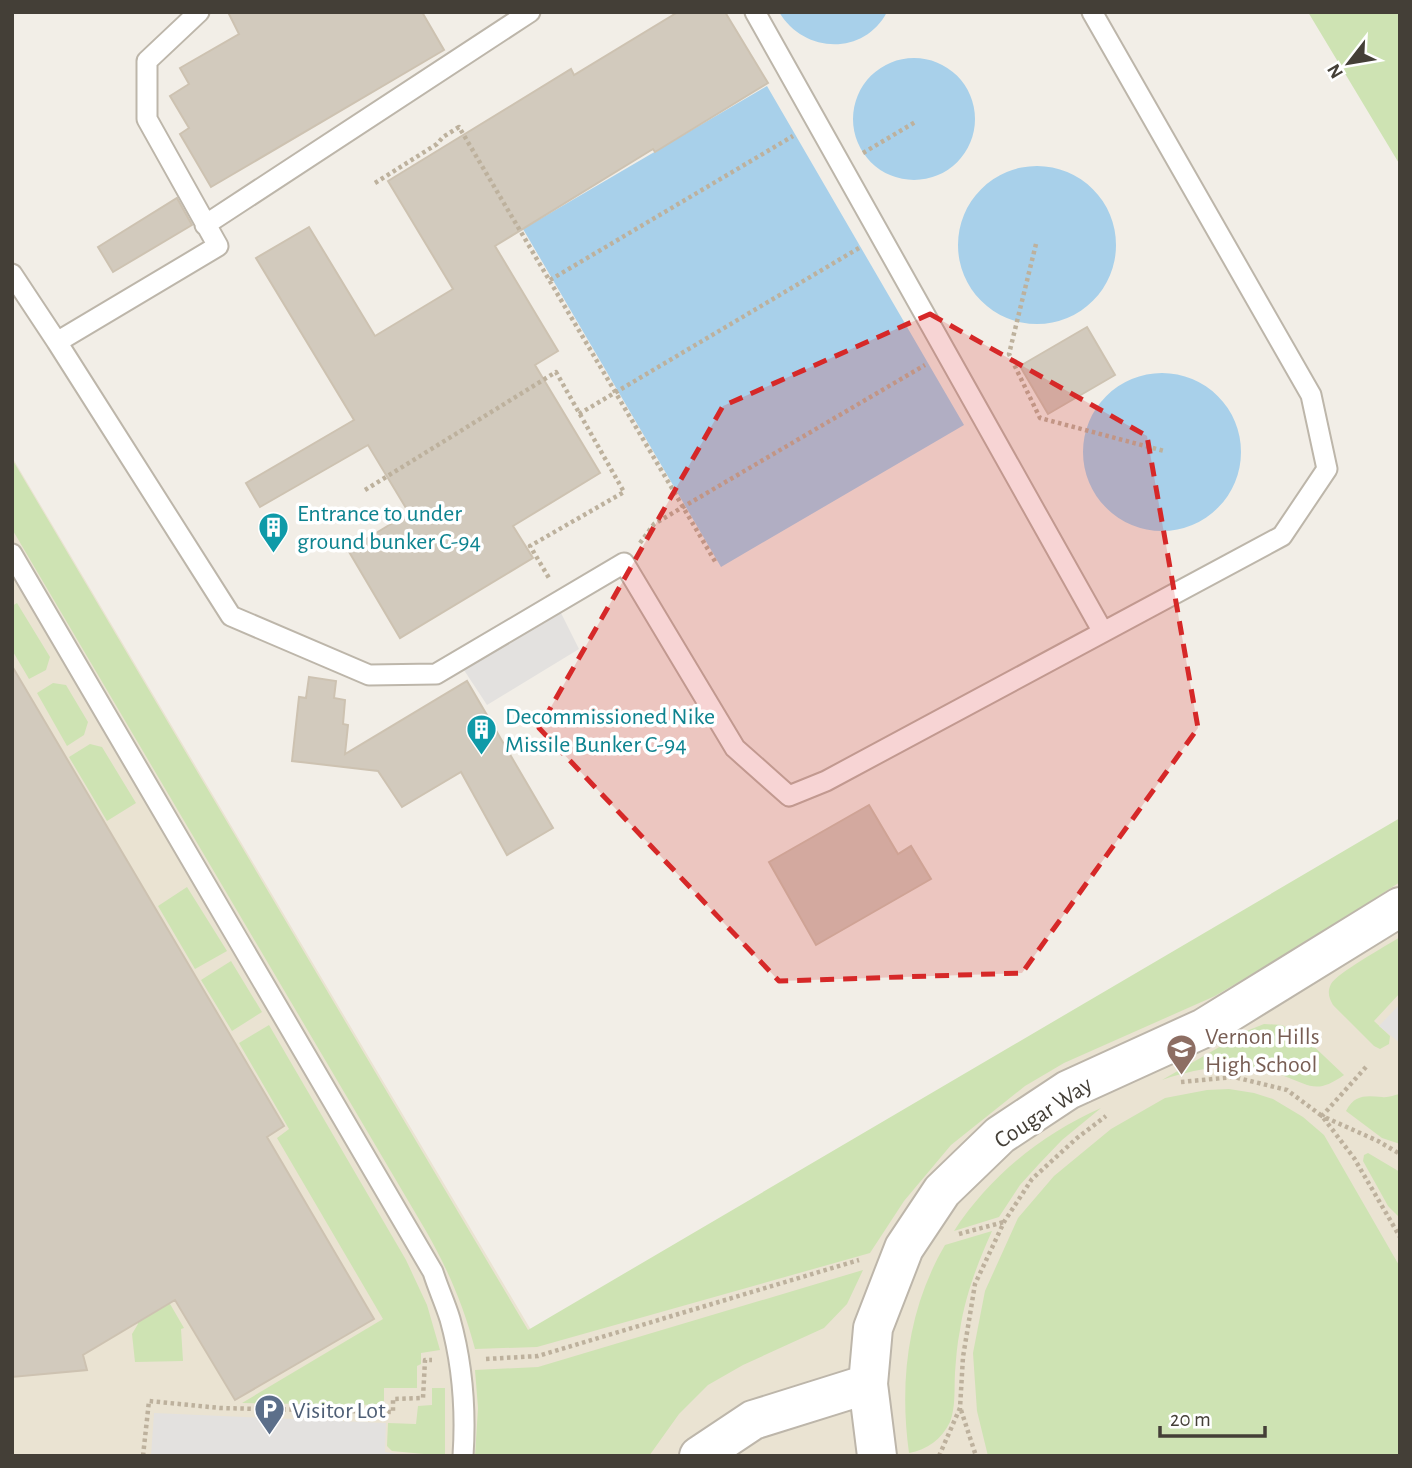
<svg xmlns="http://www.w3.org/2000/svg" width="1412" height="1468" viewBox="0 0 1412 1468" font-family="'Alegreya Sans',sans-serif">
<rect width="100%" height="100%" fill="#f2eee7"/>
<path fill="#eae3d2" d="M 12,457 L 531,1330 L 1400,823 L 1400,1456 L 12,1456 Z"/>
<path fill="#cee3b3" d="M 1308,12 L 1400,12 L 1400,165 Z
M 12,459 L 528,1330 L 1400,818 L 1400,882 L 1325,931 L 1215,996 L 1064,1063 L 1025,1086 L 951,1145 L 904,1201 L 870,1253 L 537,1347 L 475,1349 C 464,1307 448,1269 426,1231 L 12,529 Z
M 17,603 L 50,657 L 46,670 L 29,679 L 12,650 L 12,606 Z
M 53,683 L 66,685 L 88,722 L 84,735 L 67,746 L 37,693 Z
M 90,744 L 102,747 L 136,803 L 107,821 L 69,757 Z
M 187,887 L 227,951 L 195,969 L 158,906 Z
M 1400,937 L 1400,993 L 1374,1021 L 1390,1036 L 1389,1044 L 1380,1049 L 1374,1046 L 1333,1005 C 1329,998 1327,992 1331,984 C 1337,973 1386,946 1400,937 Z
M 231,961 L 262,1012 L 232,1031 L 201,980 Z
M 1264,1024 L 1282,1025 L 1305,1038 L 1344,1075 C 1317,1094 1311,1086 1284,1076 C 1271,1070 1251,1069 1236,1068 C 1211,1066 1186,1072 1162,1080 L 1249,1030 Z
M 269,1025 L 406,1260 L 427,1305 L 440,1350 L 421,1353 L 421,1364 L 417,1366 L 417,1388 L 384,1388 L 384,1405 L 242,1403 L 383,1319 L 277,1138 L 289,1129 L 239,1043 Z
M 1229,1089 L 1254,1093 L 1273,1099 L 1303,1117 L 1324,1135 L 1400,1267 L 1400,1456 L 988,1456 L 977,1411 L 973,1353 L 985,1291 L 1018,1218 L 1054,1176 L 1111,1129 L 1165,1098 L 1207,1090 Z
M 1400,1094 L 1400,1144 L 1382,1138 L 1346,1111 C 1355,1094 1366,1096 1382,1097 C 1388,1098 1394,1095 1400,1094 Z
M 1101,1108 L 1062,1140 L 1039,1164 L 1020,1185 L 999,1217 L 954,1231 C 990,1176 1042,1134 1101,1108 Z
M 1368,1153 L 1400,1172 L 1400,1218 L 1388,1206 L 1363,1161 L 1364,1155 Z
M 992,1231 C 978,1262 965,1296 960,1330 C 957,1344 956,1359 955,1373 C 954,1389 956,1406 950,1422 C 942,1439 927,1450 909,1453 C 899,1381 908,1308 945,1245 Z
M 863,1270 L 847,1304 L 824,1328 L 743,1365 L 708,1385 L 679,1414 L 649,1456 L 475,1456 L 478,1408 L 475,1370 L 538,1367 Z
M 166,1297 L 184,1328 L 181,1329 L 183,1361 L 135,1362 L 132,1334 L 138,1324 L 134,1316 Z
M 432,1388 L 445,1388 L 445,1456 L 392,1451 L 387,1446 L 388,1423 L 416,1424 L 418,1406 L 432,1405 Z"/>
<path fill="#e3e1df" d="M 556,603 L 579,649 L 487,705 L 458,661 Z
M 1400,1004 L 1400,1043 L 1379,1026 Z
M 154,1413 L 386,1423 L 385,1452 L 411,1456 L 151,1456 Z"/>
<path fill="#a8d0ea" d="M 779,12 L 887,12 C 864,56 804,54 779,12 Z
M853 119a61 61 0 1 1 122 0a61 61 0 1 1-122 0Z
M 767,86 L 964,425 L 721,567 L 523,229 Z
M958 245a79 79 0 1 1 158 0a79 79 0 1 1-158 0Z
M1083 452a79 79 0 1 1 158 0a79 79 0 1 1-158 0Z"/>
<path fill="#d2cabd" stroke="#cdc2b1" stroke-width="2" d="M 228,12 L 422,12 L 444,50 L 211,187 L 180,134 L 189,128 L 170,96 L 189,84 L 180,68 L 239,34 Z
M 678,12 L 725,12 L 768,83 L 655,152 L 653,149 L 495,246 L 558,351 L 535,365 L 600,473 L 513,526 L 533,558 L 400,638 L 348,550 L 409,513 L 368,445 L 260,507 L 246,483 L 354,420 L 256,258 L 309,227 L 375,336 L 453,289 L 388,181 L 571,69 L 574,75 Z
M 177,198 L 192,225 L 113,272 L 98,247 Z
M 1087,327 L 1115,375 L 1048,414 L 1020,366 Z
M 12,666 L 284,1126 L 267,1137 L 374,1319 L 235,1400 L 175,1300 L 83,1355 L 87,1370 L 12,1377 Z
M 309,677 L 336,681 L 334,698 L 345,700 L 343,724 L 348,725 L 345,754 L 467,681 L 553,828 L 507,855 L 461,772 L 402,807 L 378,771 L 292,761 L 299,697 L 306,698 Z
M 869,805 L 898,854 L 911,846 L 931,879 L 816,945 L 769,862 Z"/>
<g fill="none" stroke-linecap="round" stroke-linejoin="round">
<defs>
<path id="service" d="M 755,12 L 1103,632
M 205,225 L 530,12
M 12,274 L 57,342 L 218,246 L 147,119 L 147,61 L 199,12
M 57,342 L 231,616 L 369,675 L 436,674 L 624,563 L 735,748 L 789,796 L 826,781 L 1282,536 L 1327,469 L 1311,395 L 1092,12
M 12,554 L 433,1272 C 438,1288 445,1303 450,1319 C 462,1362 466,1411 463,1456"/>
<path id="minor" d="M 699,1456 L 753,1420 L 868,1384
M 877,1456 L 868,1384 L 873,1328 L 904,1248 L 942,1191 L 1000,1135 L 1068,1090 L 1204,1028 L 1400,907"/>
</defs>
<use href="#service" stroke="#bdb6aa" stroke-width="23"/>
<use href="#minor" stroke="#bdb6aa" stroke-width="42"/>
<path stroke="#bdb19d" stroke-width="4.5" stroke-dasharray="3.5 3.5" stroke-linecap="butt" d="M 863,153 L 917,121
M 375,183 L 437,144 L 443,137 L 459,127 L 716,563
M 1036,244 L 1009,354 L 1040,418 L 1164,451
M 550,280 L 793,136
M 579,414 L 859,248
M 365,490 L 556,372 L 624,492 L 530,546 L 549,578
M 640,543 L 654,524 L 925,365
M 1366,1067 L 1322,1116 L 1378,1141 L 1400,1154
M 1181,1082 L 1234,1077 L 1287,1090 L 1322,1116 L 1354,1158 L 1400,1237
M 959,1234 L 1004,1222
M 486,1359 L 538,1356 L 859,1260
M 961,1410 L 976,1456
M 143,1456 L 149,1401 L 220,1408 L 393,1412 L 393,1399 L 423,1398 L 425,1360 L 432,1360
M 939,1456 L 960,1408 L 963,1357 L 975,1284 L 1004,1222 L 1032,1179 L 1077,1138 L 1106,1116"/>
<use href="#service" stroke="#fff" stroke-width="19"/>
<use href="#minor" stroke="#fff" stroke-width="38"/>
</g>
<path fill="#d62828" fill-opacity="0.2" stroke="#d62828" stroke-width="5" stroke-dasharray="14 9" stroke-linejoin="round" d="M 930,314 L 1147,436 L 1198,728 L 1022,973 L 779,981 L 539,728 L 723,406 Z"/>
<defs>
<symbol id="building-pin" viewBox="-11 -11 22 30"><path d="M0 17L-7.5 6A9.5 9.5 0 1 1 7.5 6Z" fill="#0f9aa8" stroke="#fff"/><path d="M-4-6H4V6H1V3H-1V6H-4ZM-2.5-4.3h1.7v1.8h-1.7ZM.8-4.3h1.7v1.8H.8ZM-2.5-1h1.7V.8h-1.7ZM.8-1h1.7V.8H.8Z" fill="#fff"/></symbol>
<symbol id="school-pin" viewBox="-11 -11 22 30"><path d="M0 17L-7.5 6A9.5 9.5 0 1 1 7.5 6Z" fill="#8d6e63" stroke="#fff"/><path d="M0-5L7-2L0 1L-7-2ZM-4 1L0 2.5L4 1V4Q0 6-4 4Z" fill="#fff"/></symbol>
<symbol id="parking-pin" viewBox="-11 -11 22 30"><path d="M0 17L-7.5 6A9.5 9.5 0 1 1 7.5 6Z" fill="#5c6f8a" stroke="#fff"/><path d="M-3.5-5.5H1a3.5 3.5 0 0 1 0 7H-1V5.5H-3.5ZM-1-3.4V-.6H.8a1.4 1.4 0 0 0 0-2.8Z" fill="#fff"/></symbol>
</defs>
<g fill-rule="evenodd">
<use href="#building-pin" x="256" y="510" width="35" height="47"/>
<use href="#building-pin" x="464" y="712" width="35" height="47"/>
<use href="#school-pin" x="1164" y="1032" width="35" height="47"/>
<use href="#parking-pin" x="252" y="1392" width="35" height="47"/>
</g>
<g text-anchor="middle" stroke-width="7" stroke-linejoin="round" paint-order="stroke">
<g font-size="24" fill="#0d838f" stroke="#fff" text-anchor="start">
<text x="297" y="521">Entrance to under<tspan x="297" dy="28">ground bunker C-94</tspan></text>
<text x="505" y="724">Decommissioned Nike<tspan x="505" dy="28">Missile Bunker C-94</tspan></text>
</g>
<g font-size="24" fill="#785e54" stroke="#fff" text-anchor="start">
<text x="1205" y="1044">Vernon Hills<tspan x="1205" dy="28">High School</tspan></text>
</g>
<g font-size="24" fill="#443f37" stroke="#fff">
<text transform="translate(1043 1112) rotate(-33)" y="8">Cougar Way</text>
</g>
<g font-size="24" fill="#4e5e75" stroke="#fff" text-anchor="start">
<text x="292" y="1418">Visitor Lot</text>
</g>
</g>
<rect width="1412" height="1468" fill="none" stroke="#443f37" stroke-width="28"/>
<g transform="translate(1349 63) rotate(239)" stroke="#ffffff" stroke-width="5" paint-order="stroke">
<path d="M0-5L12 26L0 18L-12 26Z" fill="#443f37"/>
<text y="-10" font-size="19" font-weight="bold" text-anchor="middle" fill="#443f37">N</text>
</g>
<path d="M1160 1426v10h105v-10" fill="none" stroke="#443f37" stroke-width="3.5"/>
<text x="1170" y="1426" font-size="21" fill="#443f37" stroke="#ffffff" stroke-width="5" paint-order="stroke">20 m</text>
</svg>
